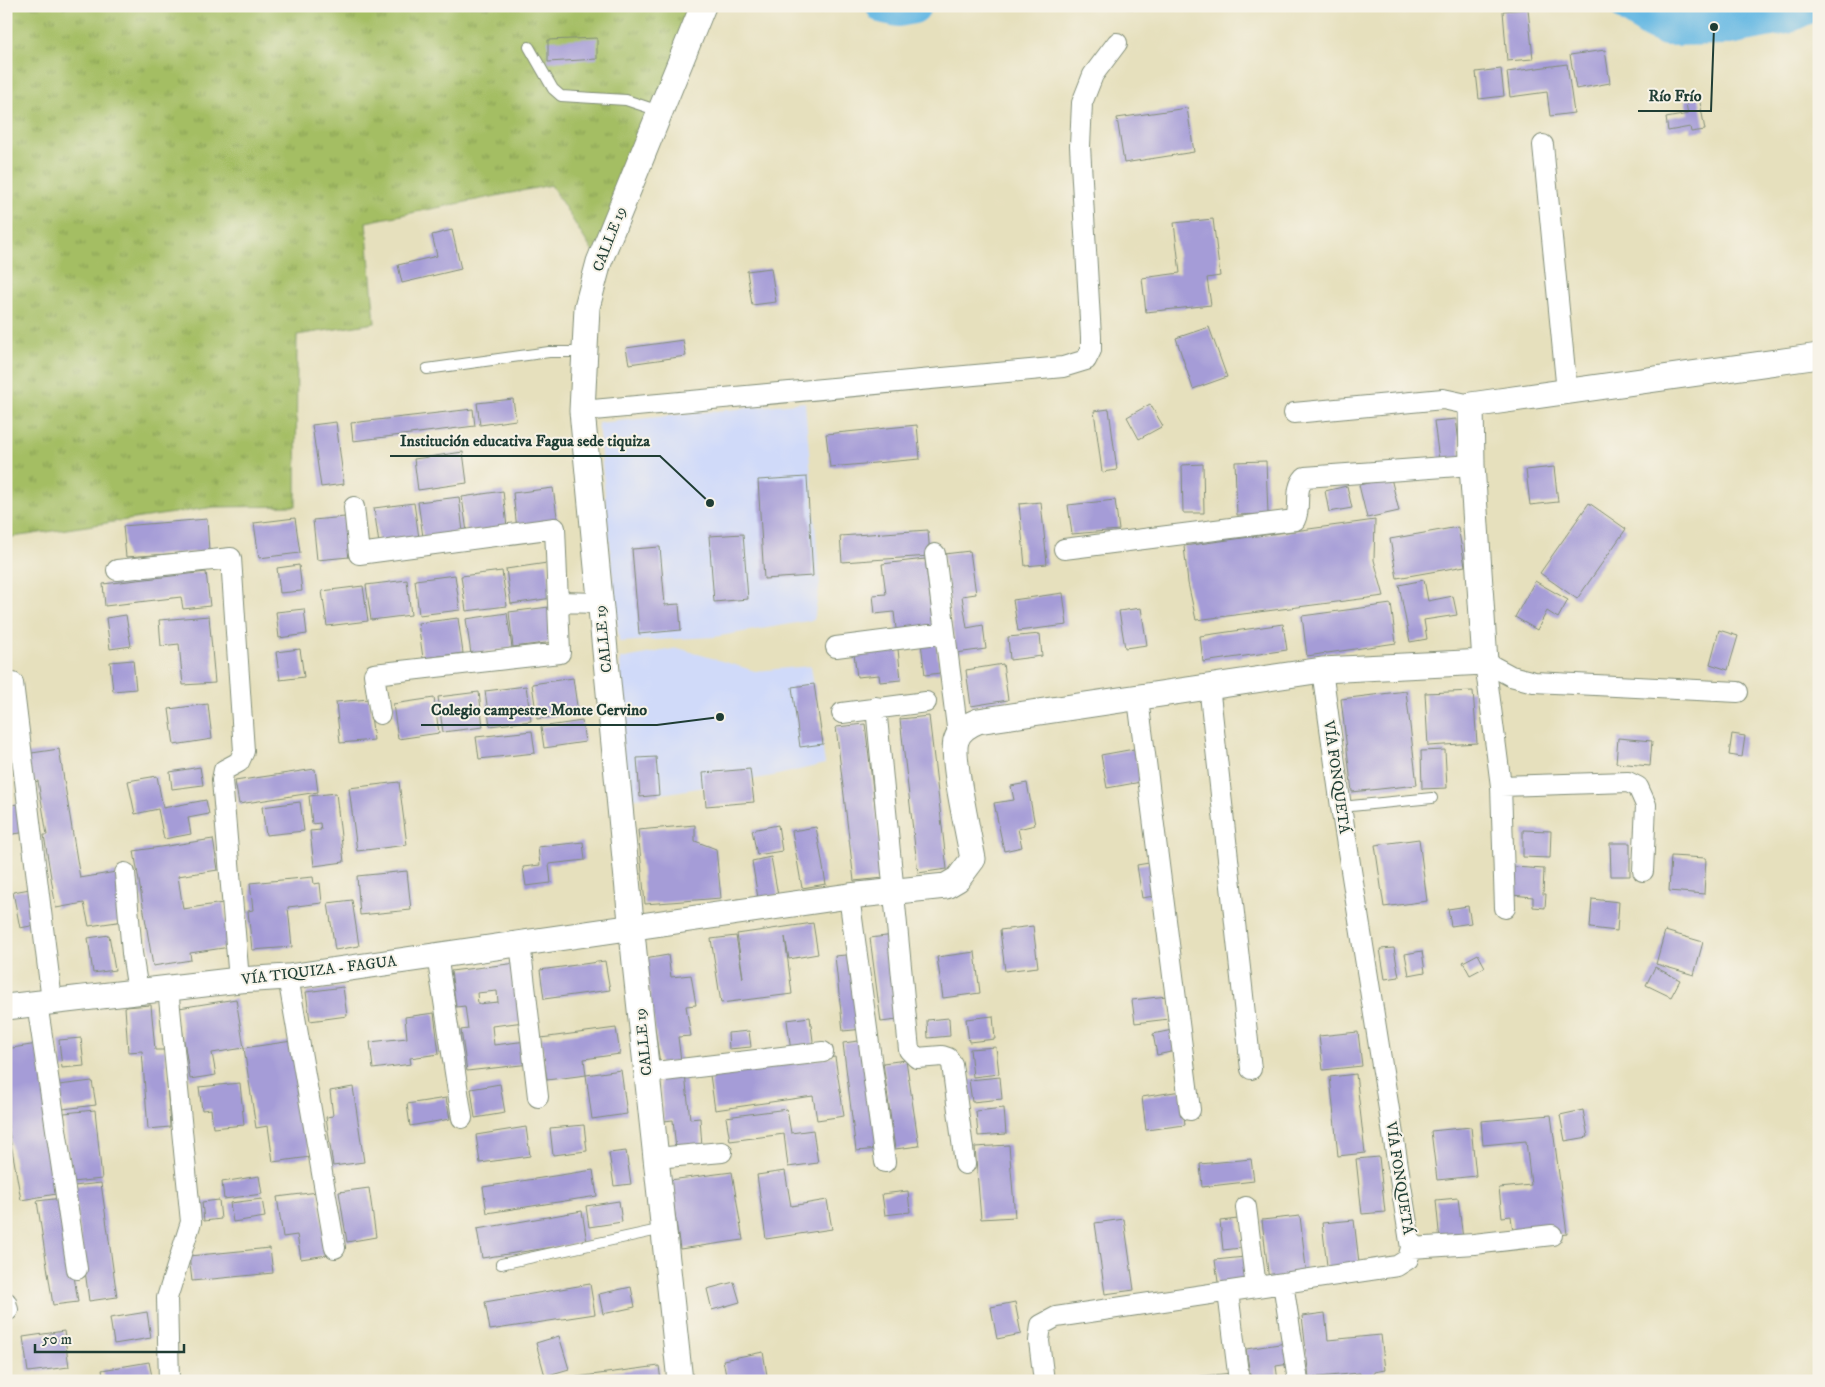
<svg xmlns="http://www.w3.org/2000/svg" width="1825" height="1387" viewBox="0 0 1825 1387" font-family="'IM FELL DW Pica',serif">
<defs>
<pattern id="grass-tufts" width="24" height="20" patternUnits="userSpaceOnUse" patternTransform="scale(1.25)"><rect width="24" height="20" fill="#a4be64"/><path d="M3 7l-1-3M5 7V3M7 7l1-3M15 17l-1-3M17 17v-4M19 17l1-3" fill="none" stroke="#859c53"/></pattern>
</defs>
<rect width="100%" height="100%" fill="#f7f3e8"/>
<filter id="ink" filterUnits="userSpaceOnUse"><feTurbulence type="fractalNoise" baseFrequency=".02" numOctaves="2"/><feDisplacementMap in="SourceGraphic" scale="10" xChannelSelector="R" yChannelSelector="G"/><feConvolveMatrix kernelMatrix="1 2 1 2 8 2 1 2 1" color-interpolation-filters="sRGB"/></filter>
<filter id="wash" filterUnits="userSpaceOnUse"><feTurbulence type="fractalNoise" baseFrequency=".0096" numOctaves="4" result="noise"/><feDisplacementMap in="SourceGraphic" scale="20" xChannelSelector="R" yChannelSelector="G"/><feGaussianBlur stdDeviation="1.12" result="paint"/><feColorMatrix in="noise" values="0 0 0 0 0 0 0 0 0 0 0 0 0 0 0 0 0 1.4 0 .05"/><feComposite in="paint" operator="in"/></filter>
<g filter="url(#wash)">
<rect width="100%" height="100%" fill="#e6e0bd"/>
<path fill="#d0daf9" d="M 805,402 L 820,583 L 814,620 L 714,637 L 619,642 L 598,423 Z
M 678,648 L 755,671 L 811,666 L 825,764 L 773,776 L 624,800 L 620,659 Z"/>
<path fill="url(#grass-tufts)" stroke="#627e4c" d="M 6,6 L 703,6 L 599,262 L 551,185 L 366,222 L 375,323 L 297,335 L 296,506 L 214,507 L 6,538 Z"/>
<g fill="none" stroke-linecap="round" stroke-linejoin="round">
<path stroke="#68b9e3" stroke-width="36" d="M 884,6 L 898,9 L 913,6
M 1629,6 L 1651,21 L 1666,28 L 1729,27 L 1786,16 L 1807,6"/>
</g>
<g id="blocks">
<path fill="#a59cd7" fill-rule="evenodd" d="M 1091,6 L 1218,6 L 1218,10 L 1091,8 Z
M 1528,9 L 1533,59 L 1507,61 L 1503,11 Z
M 597,38 L 597,59 L 548,62 L 548,40 Z
M 1605,50 L 1610,83 L 1576,89 L 1570,55 Z
M 1567,64 L 1574,113 L 1550,116 L 1547,92 L 1510,97 L 1507,72 Z
M 1501,69 L 1504,96 L 1479,99 L 1476,72 Z
M 1699,97 L 1705,130 L 1691,132 L 1690,127 L 1668,131 L 1666,118 L 1688,114 L 1685,99 Z
M 1187,108 L 1194,152 L 1124,163 L 1117,118 Z
M 1213,219 L 1220,276 L 1207,278 L 1211,305 L 1146,312 L 1142,278 L 1180,273 L 1174,223 Z
M 452,230 L 461,269 L 402,283 L 398,265 L 437,256 L 432,235 Z
M 771,268 L 776,302 L 752,305 L 747,271 Z
M 1209,327 L 1227,377 L 1193,389 L 1176,338 Z
M 683,340 L 686,356 L 629,364 L 626,348 Z
M 513,399 L 516,420 L 480,425 L 477,403 Z
M 1150,404 L 1163,426 L 1139,439 L 1127,417 Z
M 473,409 L 475,426 L 353,441 L 351,423 Z
M 1109,409 L 1117,470 L 1102,472 L 1094,411 Z
M 1456,419 L 1461,458 L 1439,460 L 1434,421 Z
M 336,422 L 344,484 L 321,487 L 312,425 Z
M 917,425 L 920,459 L 830,467 L 826,434 Z
M 463,452 L 467,483 L 418,490 L 414,459 Z
M 1266,461 L 1268,514 L 1237,515 L 1235,462 Z
M 1203,464 L 1204,513 L 1183,513 L 1182,465 Z
M 1554,467 L 1558,502 L 1530,505 L 1526,470 Z
M 807,477 L 813,576 L 764,579 L 758,480 Z
M 1391,478 L 1399,511 L 1367,518 L 1359,485 Z
M 1347,486 L 1352,508 L 1329,512 L 1325,491 Z
M 553,488 L 558,523 L 517,529 L 513,493 Z
M 503,491 L 507,527 L 467,532 L 462,497 Z
M 459,497 L 463,532 L 423,537 L 418,502 Z
M 1115,500 L 1119,530 L 1072,534 L 1068,505 Z
M 1041,502 L 1047,564 L 1025,566 L 1019,504 Z
M 414,503 L 419,538 L 379,544 L 374,508 Z
M 1589,503 L 1626,529 L 1577,599 L 1540,573 Z
M 345,517 L 349,557 L 317,560 L 313,520 Z
M 295,518 L 300,553 L 259,558 L 254,523 Z
M 207,519 L 209,551 L 126,557 L 123,526 Z
M 1375,520 L 1374,560 L 1384,596 L 1196,620 L 1188,583 L 1184,546 Z
M 1458,527 L 1465,566 L 1397,578 L 1390,539 Z
M 928,530 L 930,556 L 842,562 L 840,536 Z
M 743,534 L 748,599 L 714,602 L 709,536 Z
M 660,547 L 665,605 L 679,604 L 681,630 L 639,634 L 632,549 Z
M 970,551 L 976,594 L 962,596 L 967,628 L 983,625 L 986,649 L 956,653 L 944,554 Z
M 925,559 L 935,633 L 897,637 L 894,612 L 875,614 L 873,595 L 886,594 L 882,564 Z
M 547,563 L 552,598 L 511,604 L 506,569 Z
M 299,565 L 302,591 L 280,593 L 277,568 Z
M 502,571 L 507,606 L 466,611 L 461,576 Z
M 206,572 L 210,606 L 183,609 L 181,597 L 105,606 L 103,584 Z
M 455,575 L 460,610 L 419,615 L 415,580 Z
M 407,580 L 411,615 L 371,620 L 366,585 Z
M 1424,580 L 1428,601 L 1453,596 L 1457,615 L 1424,620 L 1427,639 L 1410,642 L 1399,585 Z
M 1535,581 L 1568,600 L 1558,618 L 1547,611 L 1537,630 L 1515,617 Z
M 363,586 L 368,621 L 327,626 L 322,591 Z
M 1063,593 L 1067,625 L 1018,631 L 1013,600 Z
M 1391,604 L 1396,643 L 1307,656 L 1302,616 Z
M 549,607 L 554,642 L 513,647 L 509,612 Z
M 1141,608 L 1147,645 L 1125,648 L 1119,611 Z
M 304,609 L 307,634 L 279,638 L 276,612 Z
M 507,613 L 512,648 L 471,654 L 466,619 Z
M 126,615 L 131,646 L 110,649 L 106,618 Z
M 209,616 L 215,683 L 183,685 L 179,644 L 161,646 L 159,620 Z
M 458,618 L 463,653 L 423,658 L 418,623 Z
M 1283,624 L 1287,650 L 1203,662 L 1200,636 Z
M 1719,630 L 1738,636 L 1728,670 L 1710,664 Z
M 1040,634 L 1042,656 L 1010,660 L 1008,637 Z
M 936,642 L 940,673 L 925,675 L 921,643 Z
M 300,649 L 304,677 L 280,680 L 276,652 Z
M 898,649 L 901,680 L 880,682 L 879,675 L 857,677 L 854,654 Z
M 133,660 L 136,689 L 113,691 L 110,662 Z
M 1003,664 L 1008,700 L 971,706 L 966,670 Z
M 573,678 L 578,713 L 537,719 L 532,684 Z
M 814,684 L 823,744 L 800,747 L 792,687 Z
M 526,686 L 531,721 L 490,726 L 485,691 Z
M 1406,691 L 1417,785 L 1352,792 L 1341,699 Z
M 1473,691 L 1477,743 L 1428,746 L 1425,693 Z
M 479,692 L 483,727 L 443,732 L 438,697 Z
M 434,698 L 439,733 L 398,739 L 393,704 Z
M 369,699 L 374,740 L 340,743 L 336,702 Z
M 208,704 L 212,739 L 174,745 L 169,709 Z
M 929,716 L 947,869 L 918,873 L 900,719 Z
M 582,721 L 585,742 L 544,748 L 541,727 Z
M 865,724 L 884,878 L 854,881 L 836,727 Z
M 532,731 L 535,753 L 479,759 L 476,737 Z
M 1732,734 L 1745,736 L 1742,757 L 1729,755 Z
M 1618,738 L 1652,741 L 1650,766 L 1616,763 Z
M 59,749 L 80,878 L 116,872 L 124,921 L 89,926 L 84,903 L 56,908 L 44,835 L 47,835 L 38,781 L 30,783 L 25,754 Z
M 1134,749 L 1141,782 L 1107,788 L 1101,755 Z
M 1445,750 L 1447,788 L 1422,789 L 1421,751 Z
M 656,757 L 659,795 L 640,797 L 637,758 Z
M 200,767 L 203,785 L 172,789 L 170,772 Z
M 315,769 L 318,792 L 239,804 L 235,781 Z
M 750,769 L 754,802 L 706,806 L 703,773 Z
M 157,776 L 163,808 L 206,800 L 209,814 L 188,818 L 191,834 L 164,839 L 158,809 L 135,814 L 128,781 Z
M 399,782 L 407,845 L 357,851 L 349,788 Z
M 1027,783 L 1035,825 L 1018,829 L 1022,847 L 1004,851 L 994,803 L 1014,800 L 1011,786 Z
M 336,793 L 344,862 L 314,866 L 310,831 L 321,830 L 320,823 L 312,824 L 309,796 Z
M 300,802 L 304,831 L 266,835 L 262,807 Z
M 23,803 L 28,832 L 6,835 L 6,806 Z
M 695,825 L 695,841 L 716,849 L 721,898 L 645,904 L 638,830 Z
M 778,825 L 782,851 L 757,855 L 752,830 Z
M 816,827 L 826,884 L 802,888 L 792,831 Z
M 1523,830 L 1551,831 L 1550,858 L 1523,857 Z
M 213,839 L 218,870 L 178,876 L 183,909 L 223,903 L 230,947 L 190,953 L 191,960 L 153,966 L 134,851 Z
M 1419,839 L 1427,901 L 1384,907 L 1375,845 Z
M 583,842 L 585,860 L 549,864 L 551,883 L 526,886 L 523,867 L 540,865 L 538,847 Z
M 1610,843 L 1630,843 L 1630,876 L 1611,876 Z
M 1671,856 L 1706,858 L 1704,894 L 1669,891 Z
M 771,857 L 778,895 L 758,898 L 752,861 Z
M 1155,862 L 1161,895 L 1142,898 L 1137,865 Z
M 1514,867 L 1544,869 L 1543,894 L 1546,894 L 1545,908 L 1533,907 L 1533,897 L 1512,895 Z
M 407,871 L 411,910 L 360,915 L 357,876 Z
M 313,877 L 314,884 L 320,883 L 322,903 L 288,907 L 292,947 L 252,950 L 248,911 L 253,910 L 250,883 Z
M 30,889 L 36,925 L 20,928 L 13,892 Z
M 1592,899 L 1619,902 L 1617,931 L 1590,928 Z
M 352,900 L 359,946 L 335,950 L 328,903 Z
M 1468,906 L 1471,923 L 1451,926 L 1448,909 Z
M 813,923 L 818,954 L 789,959 L 785,937 L 792,994 L 721,1003 L 711,939 L 736,936 L 743,978 L 737,934 Z
M 1033,926 L 1038,967 L 1005,971 L 1000,930 Z
M 1665,931 L 1703,942 L 1694,975 L 1656,964 Z
M 109,935 L 115,970 L 93,973 L 88,938 Z
M 894,935 L 905,1019 L 881,1022 L 870,938 Z
M 1394,948 L 1399,977 L 1385,979 L 1380,949 Z
M 1422,951 L 1425,972 L 1409,975 L 1405,954 Z
M 975,952 L 980,993 L 943,998 L 937,957 Z
M 856,954 L 864,1029 L 843,1031 L 835,956 Z
M 1478,954 L 1485,967 L 1470,975 L 1463,962 Z
M 668,955 L 671,977 L 691,975 L 696,1005 L 686,1006 L 691,1036 L 678,1037 L 681,1061 L 660,1064 L 645,959 Z
M 605,961 L 610,990 L 544,999 L 540,970 Z
M 517,963 L 524,1022 L 492,1026 L 494,1045 L 527,1041 L 530,1064 L 467,1071 L 461,1030 L 468,1029 L 465,1006 L 456,1007 L 451,971 ZM 497,991 L 498,1002 L 478,1004 L 477,993 Z
M 1655,967 L 1680,980 L 1671,997 L 1646,985 Z
M 343,987 L 347,1016 L 310,1021 L 306,992 Z
M 1167,996 L 1169,1019 L 1135,1023 L 1132,1000 Z
M 236,999 L 244,1048 L 212,1053 L 216,1075 L 190,1079 L 179,1008 Z
M 151,1005 L 155,1050 L 165,1050 L 170,1127 L 148,1129 L 142,1051 L 128,1052 L 125,1007 Z
M 434,1013 L 439,1054 L 410,1058 L 411,1064 L 373,1069 L 370,1042 L 407,1038 L 405,1017 Z
M 993,1016 L 995,1039 L 969,1042 L 966,1019 Z
M 810,1017 L 814,1049 L 791,1052 L 787,1020 Z
M 949,1018 L 950,1036 L 928,1038 L 927,1020 Z
M 616,1028 L 620,1054 L 584,1059 L 586,1075 L 547,1080 L 541,1038 Z
M 1172,1030 L 1175,1051 L 1157,1055 L 1153,1034 Z
M 749,1031 L 751,1047 L 729,1049 L 728,1033 Z
M 1358,1032 L 1362,1066 L 1323,1070 L 1319,1036 Z
M 81,1038 L 84,1066 L 62,1068 L 59,1040 Z
M 866,1040 L 879,1149 L 856,1151 L 843,1043 Z
M 292,1041 L 310,1157 L 273,1162 L 268,1126 L 256,1128 L 244,1048 Z
M 37,1044 L 62,1193 L 21,1200 L 6,1115 L 6,1049 Z
M 996,1047 L 999,1074 L 973,1077 L 970,1049 Z
M 835,1057 L 844,1116 L 817,1120 L 813,1096 L 715,1110 L 710,1075 Z
M 906,1060 L 919,1146 L 895,1149 L 883,1063 Z
M 621,1070 L 627,1114 L 592,1119 L 586,1075 Z
M 1356,1074 L 1365,1153 L 1338,1156 L 1330,1077 Z
M 685,1075 L 690,1119 L 700,1118 L 702,1147 L 676,1150 L 673,1120 L 664,1121 L 660,1078 Z
M 1000,1077 L 1002,1099 L 972,1102 L 969,1080 Z
M 92,1081 L 96,1105 L 63,1109 L 59,1085 Z
M 240,1083 L 244,1125 L 213,1128 L 211,1109 L 202,1110 L 199,1087 Z
M 500,1084 L 505,1113 L 475,1118 L 471,1089 Z
M 353,1087 L 364,1162 L 333,1166 L 326,1117 L 333,1116 L 330,1091 Z
M 1181,1091 L 1185,1125 L 1146,1130 L 1142,1097 Z
M 446,1098 L 450,1119 L 410,1126 L 407,1104 Z
M 1004,1108 L 1006,1134 L 978,1136 L 976,1111 Z
M 787,1109 L 791,1133 L 813,1130 L 818,1163 L 788,1167 L 784,1134 L 730,1141 L 726,1117 Z
M 95,1110 L 102,1179 L 72,1182 L 64,1113 Z
M 1583,1110 L 1588,1137 L 1565,1141 L 1560,1115 Z
M 1551,1115 L 1567,1234 L 1514,1240 L 1511,1216 L 1502,1217 L 1499,1188 L 1531,1185 L 1526,1141 L 1483,1145 L 1481,1121 Z
M 584,1125 L 587,1151 L 553,1155 L 550,1128 Z
M 526,1127 L 530,1156 L 480,1163 L 476,1135 Z
M 1471,1127 L 1476,1176 L 1437,1180 L 1431,1131 Z
M 1009,1145 L 1015,1217 L 981,1219 L 975,1147 Z
M 626,1151 L 631,1184 L 614,1186 L 609,1153 Z
M 1379,1157 L 1385,1212 L 1362,1214 L 1356,1159 Z
M 1251,1159 L 1254,1181 L 1202,1187 L 1200,1164 Z
M 593,1170 L 597,1196 L 487,1213 L 483,1187 Z
M 785,1171 L 791,1206 L 827,1200 L 832,1229 L 766,1239 L 757,1175 Z
M 732,1172 L 743,1240 L 680,1249 L 670,1180 Z
M 259,1176 L 262,1194 L 224,1199 L 222,1182 Z
M 101,1183 L 117,1297 L 89,1301 L 74,1186 Z
M 369,1188 L 376,1237 L 347,1242 L 339,1192 Z
M 908,1191 L 910,1212 L 885,1215 L 882,1194 Z
M 318,1192 L 327,1255 L 301,1259 L 297,1235 L 283,1237 L 277,1197 Z
M 62,1198 L 78,1302 L 53,1305 L 37,1201 Z
M 1458,1198 L 1463,1239 L 1440,1242 L 1436,1200 Z
M 262,1199 L 265,1217 L 233,1222 L 230,1203 Z
M 219,1200 L 221,1219 L 204,1221 L 202,1202 Z
M 619,1201 L 622,1222 L 589,1227 L 586,1206 Z
M 582,1211 L 587,1242 L 482,1258 L 477,1229 Z
M 1300,1216 L 1307,1277 L 1269,1281 L 1262,1220 Z
M 1124,1219 L 1134,1290 L 1105,1294 L 1095,1223 Z
M 1238,1219 L 1241,1248 L 1223,1250 L 1220,1221 Z
M 1354,1220 L 1360,1271 L 1328,1274 L 1322,1223 Z
M 270,1248 L 273,1273 L 192,1281 L 189,1256 Z
M 1245,1257 L 1248,1286 L 1219,1289 L 1215,1260 Z
M 734,1282 L 740,1302 L 712,1310 L 707,1289 Z
M 590,1284 L 595,1314 L 490,1330 L 485,1302 Z
M 631,1287 L 635,1307 L 603,1314 L 599,1294 Z
M 1015,1302 L 1021,1334 L 997,1339 L 991,1307 Z
M 147,1312 L 151,1338 L 114,1344 L 110,1318 Z
M 1325,1313 L 1328,1340 L 1381,1335 L 1385,1370 L 1374,1372 L 1375,1381 L 1360,1381 L 1360,1373 L 1309,1378 L 1302,1316 Z
M 64,1331 L 69,1367 L 28,1372 L 23,1337 Z
M 559,1336 L 569,1369 L 545,1376 L 536,1343 Z
M 1293,1342 L 1296,1363 L 1276,1366 L 1278,1381 L 1251,1381 L 1246,1349 Z
M 763,1352 L 768,1381 L 727,1381 L 723,1360 Z
M 149,1362 L 153,1381 L 104,1381 L 102,1370 Z
M 659,1366 L 661,1381 L 554,1381 L 554,1380 Z
M 1233,1373 L 1233,1381 L 1182,1381 L 1182,1378 Z"/>
</g>
</g>
<g filter="url(#ink)">
<use href="#blocks" fill-opacity="0" stroke="#828e78" stroke-width="1"/>
<g fill="none" stroke-linecap="round" stroke-linejoin="round">
<defs>
<path id="service" d="M 529,47 L 553,89 L 561,96 L 626,100 L 659,111
M 427,369 L 549,352 L 585,352
M 1341,807 L 1432,798
M 501,1264 L 663,1229"/>
<path id="minor" d="M 1543,145 L 1567,392
M 582,411 L 1063,367 L 1086,360 L 1091,350 L 1091,337 L 1080,146 L 1082,103 L 1093,75 L 1117,43
M 1294,413 L 1443,399 L 1471,405
M 354,507 L 359,554 L 555,528 L 560,653 L 374,674 L 380,714
M 1064,549 L 1295,520 C 1302,506 1293,490 1305,477 L 1472,465
M 935,554 L 958,735
M 117,570 L 231,558 L 244,751 L 239,762 L 224,770 L 222,780 L 239,980
M 558,602 L 600,603
M 836,647 L 945,633
M 1485,662 L 1511,676 L 1534,682 L 1738,692
M 1485,662 L 1501,786 L 1505,908
M 13,683 L 52,1001
M 1209,685 L 1251,1069
M 1138,699 L 1190,1110
M 876,707 L 909,1050 L 917,1058 L 942,1056 L 948,1058 L 952,1064 L 965,1164
M 842,713 L 926,702
M 1501,786 L 1628,782 L 1638,787 L 1646,805 L 1643,871
M 125,873 L 132,953 L 138,991
M 849,896 L 885,1162
M 520,943 L 538,1097
M 437,955 L 462,1118
M 288,977 L 335,1248
M 168,988 L 191,1222 L 167,1298 L 169,1381
M 37,1003 L 77,1269
M 647,1073 L 823,1052
M 656,1158 L 722,1152
M 1246,1207 L 1256,1287
M 1411,1248 L 1474,1244 L 1552,1235
M 1283,1283 L 1298,1381
M 1228,1292 L 1239,1381
M 6,1302 L 8,1310
M 1044,1381 L 1039,1341 L 1041,1325 L 1056,1317 L 1397,1266 L 1408,1259 L 1411,1248 L 1341,807 L 1322,670"/>
<path id="tertiary" d="M 6,1007 L 239,980 L 288,977 L 849,896 L 946,886 L 958,879 L 973,859 C 969,837 951,757 956,741 C 959,730 968,725 978,721 L 1322,670 L 1485,662 L 1472,465 L 1471,405 L 1819,356
M 680,1381 L 635,963 L 582,411 L 587,307 L 599,262 L 703,6"/>
</defs>
<use href="#service" stroke="#828e78" stroke-width="12"/>
<use href="#minor" stroke="#828e78" stroke-width="22"/>
<use href="#tertiary" stroke="#828e78" stroke-width="27"/>
<use href="#service" stroke="#fff" stroke-width="10"/>
<use href="#minor" stroke="#fff" stroke-width="20"/>
<use href="#tertiary" stroke="#fff" stroke-width="25"/>
</g>
</g>
<g text-anchor="middle" stroke-width="4" stroke-linejoin="round" paint-order="stroke">
<g font-size="15" fill="#1f3d34" stroke="#f7f3e8">
<text transform="translate(609 239) rotate(-69)" y="5">CALLE 19</text>
<text transform="translate(603 639) rotate(-96)" y="5">CALLE 19</text>
<text transform="translate(1337 777) rotate(82)" y="5">VÍA FONQUETÁ</text>
<text transform="translate(319 970) rotate(-7)" y="5">VÍA TIQUIZA - FAGUA</text>
<text transform="translate(643 1042) rotate(-96)" y="5">CALLE 19</text>
<text transform="translate(1400 1178) rotate(81)" y="5">VÍA FONQUETÁ</text>
</g>
</g>
<path fill="none" stroke="#1f3d34" stroke-width="2" d="M1714 27L1711 111H1638M710 503L660 456H390M720 717L657 725H421"/>
<g fill="#1f3d34" stroke="#f7f3e8" stroke-width="2">
<circle cx="1714" cy="27" r="5"/>
<circle cx="710" cy="503" r="5"/>
<circle cx="720" cy="717" r="5"/>
</g>
<g font-size="16" text-anchor="middle" font-weight="bold" fill="#1f3d34" stroke="#f7f3e8" stroke-width="4" stroke-linejoin="round" paint-order="stroke">
<text x="1675" y="101">Río Frío</text>
<text x="525" y="446">Institución educativa Fagua sede tiquiza</text>
<text x="539" y="715">Colegio campestre Monte Cervino</text>
</g>
<rect width="1825" height="1387" fill="none" stroke="#f7f3e8" stroke-width="25"/>
<path d="M35 1344v8h149v-8" fill="none" stroke="#1f3d34" stroke-width="2.5"/>
<text x="42" y="1344" font-size="15" fill="#1f3d34" stroke="#f7f3e8" stroke-width="4" paint-order="stroke">50 m</text>
</svg>
